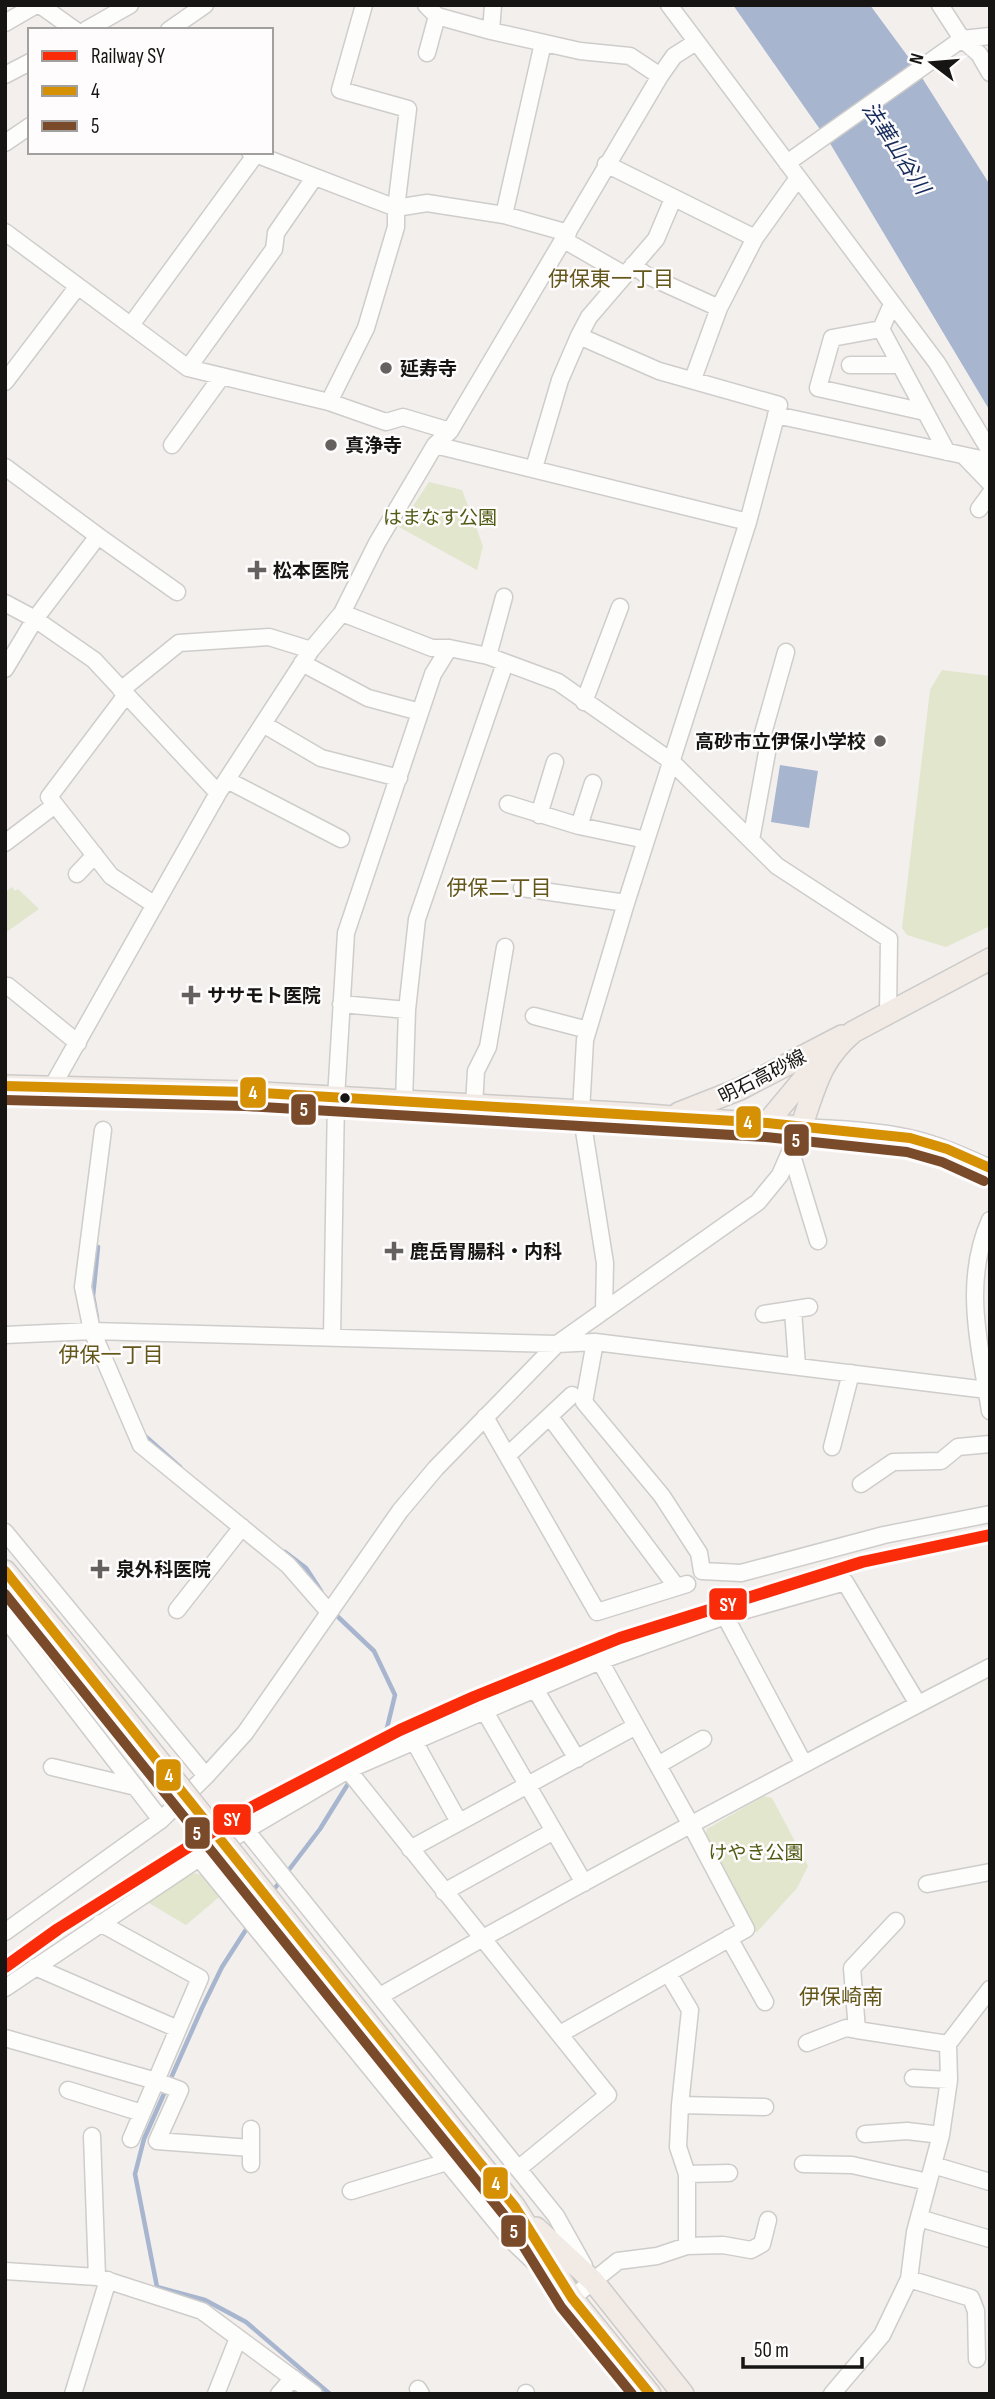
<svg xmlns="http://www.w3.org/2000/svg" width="995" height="2399" viewBox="0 0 995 2399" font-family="'Sofia Sans Condensed','Noto Sans JP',sans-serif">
<rect width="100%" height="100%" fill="#f2efec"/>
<path fill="#e2e6cc" d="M 429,482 L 462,490 L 483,546 L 477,570 L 399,527 Z
M 942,670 L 990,676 L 990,926 L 946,947 L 907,935 L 902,928 L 930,690 Z
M 12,887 L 15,891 L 18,889 L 39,909 L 5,933 L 5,892 Z
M 764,1796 L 772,1798 L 808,1866 L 797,1888 L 756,1933 L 705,1838 L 707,1829 Z
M 189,1872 L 202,1875 L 219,1897 L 186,1925 L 144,1900 Z"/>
<path fill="#a7b5cf" d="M 733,5 L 870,5 L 912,62 L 990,185 L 990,411 L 831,145 Z
M 780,765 L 818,771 L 809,828 L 771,822 Z"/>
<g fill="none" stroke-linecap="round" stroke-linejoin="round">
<path stroke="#a7b5cf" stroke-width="4.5" d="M 97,1318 L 93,1296 L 98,1247
M 145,1436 L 180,1467
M 285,1552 L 306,1568 L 321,1591
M 335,1614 L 374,1651 L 395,1695 L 387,1728 L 369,1755
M 272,1892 L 320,1829 L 351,1779
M 254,1918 L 265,1902
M 249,1925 L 222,1967 L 202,2008 L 144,2139 L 135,2174 L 157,2287 L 205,2300 L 246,2322 L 330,2394"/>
<defs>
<path id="minor" d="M 40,5 L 75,30
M 426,5 L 437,16 L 491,31 L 580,51 L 630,56 L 660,76
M 669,5 L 937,363 L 990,451
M 940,5 L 962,39 L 979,54 L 990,73
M 5,23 L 36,5
M 86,30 L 130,5
M 169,30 L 205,5
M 491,31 L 493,5
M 427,53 L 437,16
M 5,75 L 30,62
M 5,143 L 30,126
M 250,152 L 396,208 L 427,203 L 504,215 L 568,233
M 787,163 L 962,39 L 990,36
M 606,164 L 755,238
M 504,215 L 543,43
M 5,232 L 188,368 L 329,402 L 386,422 L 403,417 L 450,431
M 564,240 L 625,275
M 633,265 L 646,275 L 719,308
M 892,304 L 881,329 L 947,452
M 131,325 L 256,154
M 881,329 L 832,338 L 818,388 L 925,412
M 579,336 L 659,371 L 779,405 L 748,522 L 626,903 L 585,1040 L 581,1112 L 605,1263 L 604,1311
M 850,365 L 900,365
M 188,368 L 274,249 L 276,233 L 314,178
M 693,379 L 719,308 L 755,238 L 798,178
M 5,382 L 78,286
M 329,402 L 366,328 L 396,227 L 396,208 L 408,109 L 340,90 L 364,5
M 776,415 L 990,461
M 172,445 L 222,376
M 435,445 L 748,522
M 964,456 L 990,483
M 5,467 L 98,536 L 35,619 L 5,669
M 534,468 L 560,380 L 579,336 L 589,317 L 656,239 L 673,199
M 979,509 L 990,494
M 98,536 L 177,592
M 5,603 L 35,619 L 94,660 L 218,793
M 342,613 L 432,648 L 449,648 L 488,656 L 558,682 L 671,761 L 777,866 L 889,939 L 888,1012
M 488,656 L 504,597
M 302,663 L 368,698 L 420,712
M 121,690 L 179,643 L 269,637 L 311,650
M 126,695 L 49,797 L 111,876 L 155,905
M 584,702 L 620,607
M 263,724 L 321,758 L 399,778
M 227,780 L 341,839
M 508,804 L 579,826 L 646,840
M 539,815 L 555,762
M 579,826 L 593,783
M 751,840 L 768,747 L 762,737 L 786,652
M 5,843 L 55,805
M 77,874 L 95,855
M 522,888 L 626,903
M 8,986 L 78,1043
M 341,1004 L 407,1010
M 534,1016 L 588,1030
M 52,1087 L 218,793 L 311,650 L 342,613 L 377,543 L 435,445 L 450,431 L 660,76 L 674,56 L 696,42
M 404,1102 L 407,1010 L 417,919 L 505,663
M 474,1106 L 476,1071 L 488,1047 L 505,947
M 103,1130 L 83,1287 L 92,1331 L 141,1445 L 288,1565 L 329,1612
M 791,1152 L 818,1241
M 990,1220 C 962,1283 980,1346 990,1411
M 793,1310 L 797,1366
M 764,1314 L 809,1307
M 5,1335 L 92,1331 L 557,1344 L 595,1342 L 987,1390
M 332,1338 L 336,1098 L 346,933 L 433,674 L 449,648
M 595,1342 L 584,1402 L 662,1496 L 699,1553 L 702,1571 L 741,1573 L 884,1535 L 990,1514
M 485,1417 L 597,1612 L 687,1584
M 550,1417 L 676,1586
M 832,1447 L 851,1373
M 508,1455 L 572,1395
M 861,1484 L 893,1462 L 941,1461 L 958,1447 L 990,1444
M 5,1532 L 206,1776
M 177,1610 L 242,1527
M 725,1616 L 804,1764
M 5,1618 L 161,1820
M 535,1689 L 577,1759
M 484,1710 L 584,1883
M 414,1741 L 459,1822
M 658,1765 L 703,1739
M 52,1767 L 136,1787
M 245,1829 L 556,2216 L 584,2266
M 410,1849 L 636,1726
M 199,1858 L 509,2238 L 572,2298 L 618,2261 L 657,2256 L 687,2246 L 723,2245 L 751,2250 L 762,2244 L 768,2220
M 927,1884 L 990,1872
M 444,1892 L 554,1831
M 896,1921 L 852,1968 L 857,2030 L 948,2044
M 100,1923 L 200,1978 L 131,2139
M 5,1932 L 161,1820 L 206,1776 L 245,1733 L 400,1511 L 436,1468 L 557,1344 L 758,1202 L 780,1175 L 801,1127 C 837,1129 874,1130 909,1138 C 937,1144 964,1156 990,1168
M 729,1938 L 765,2002
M 35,1967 L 178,2029
M 668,1973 L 690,2010 L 680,2105 L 678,2147 L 687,2174 L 687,2246
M 5,1988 L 199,1858 L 348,1770
M 380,1996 C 581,1882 785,1773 990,1667
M 560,2034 L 746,1929 L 691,1825 L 600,1661
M 5,2038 L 156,2081 L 180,2090 L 157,2141 L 251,2148
M 807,2043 L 846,2028 L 857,2030
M 913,2078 L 949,2080
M 68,2090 L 142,2113
M 680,2105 L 765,2107
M 865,2134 L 907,2131 L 941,2135
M 92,2136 L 97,2277
M 251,2164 L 251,2129
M 803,2164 L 852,2165 L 928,2182
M 933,2165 L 990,2182
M 518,2169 L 608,2095 L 348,1770 L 600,1661 L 725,1616 L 845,1582 L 918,1704
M 687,2174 L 729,2173
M 351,2191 L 447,2162
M 919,2218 L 990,2239
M 5,2271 L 97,2277 L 202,2311 L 314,2394
M 909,2279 L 971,2298 L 976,2311 L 977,2359
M 418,2389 L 421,2394
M 73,2394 L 108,2280
M 216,2394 L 238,2338
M 279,2394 L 293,2378
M 526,2394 L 526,2393
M 832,2394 L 882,2335 L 909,2279 L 915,2232 L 941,2135 L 949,2080 L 948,2044 L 990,1989"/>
<path id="major" d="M 5,1086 L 246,1092 L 635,1114 L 801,1127 C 816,1086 819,1061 853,1032 L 990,959
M 679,1113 L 740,1089 L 842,1036
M 767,1123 L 807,1075 L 825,1062
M 5,1571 L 69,1648
M 383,2042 L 515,2207 L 572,2298 L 650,2394
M 536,2228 L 593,2281 L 683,2394"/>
</defs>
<use href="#minor" stroke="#cfcdcb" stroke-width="19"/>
<use href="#major" stroke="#cccbc9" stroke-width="24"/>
<use href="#minor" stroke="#fdfdfc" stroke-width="16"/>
<use href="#major" stroke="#f2ebe5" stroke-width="21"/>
<defs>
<path id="major-bridge" d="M 69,1648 L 383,2042"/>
</defs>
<use href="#major-bridge" stroke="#cccbc9" stroke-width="24" stroke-linecap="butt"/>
<use href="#major-bridge" stroke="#f2ebe5" stroke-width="21"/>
<defs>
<path id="bus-1" d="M 5,1086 L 246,1092 L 767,1123 L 910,1138 L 947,1149 L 990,1168
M 5,1571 L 515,2207 L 572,2298 L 650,2394"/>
<path id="bus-2" d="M 5,1100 L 245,1106 L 766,1137 L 907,1152 L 942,1162 L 984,1181
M 5,1594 L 504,2215 L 561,2307 L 632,2394"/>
</defs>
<use href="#bus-1" stroke="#fefcfc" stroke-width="16"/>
<use href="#bus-2" stroke="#fefcfc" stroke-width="16"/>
<use href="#bus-1" stroke="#d59003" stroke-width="10"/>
<use href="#bus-2" stroke="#7a4b2a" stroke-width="10"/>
<defs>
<path id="rail-1" d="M 5,1967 L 58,1929 L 252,1807 L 400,1730 L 474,1697 L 620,1638 L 862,1562 L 990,1535"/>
</defs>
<use href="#rail-1" stroke="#fefcfc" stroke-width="18"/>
<use href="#rail-1" stroke="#fa2b08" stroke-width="12"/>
</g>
<g fill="#64615f" stroke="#fefcfc" stroke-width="2.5">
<circle cx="386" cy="368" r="7"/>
<circle cx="331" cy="445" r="7"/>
<path d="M253.5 559.5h7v7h7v7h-7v7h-7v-7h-7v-7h7z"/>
<circle cx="880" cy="741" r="7"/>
<path d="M187.5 984.5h7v7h7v7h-7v7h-7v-7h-7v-7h7z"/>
<path d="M390.5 1240.5h7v7h7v7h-7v7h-7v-7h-7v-7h7z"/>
<path d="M96.5 1558.5h7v7h7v7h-7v7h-7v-7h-7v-7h7z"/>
</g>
<circle fill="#171513" stroke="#fefcfc" stroke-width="2.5" cx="345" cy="1098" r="6"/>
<g text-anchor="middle" stroke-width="5" stroke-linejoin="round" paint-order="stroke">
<g font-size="19" font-weight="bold" fill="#171513" stroke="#fefcfc" text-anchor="start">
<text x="400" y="375">延寿寺</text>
<text x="345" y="452">真浄寺</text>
<text x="273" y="577">松本医院</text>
<text x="866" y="748" text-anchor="end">高砂市立伊保小学校</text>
<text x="207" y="1002">ササモト医院</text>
<text x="410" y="1258">鹿岳胃腸科・内科</text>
<text x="116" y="1576">泉外科医院</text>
</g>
<g font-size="19" fill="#4f5a13" stroke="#fefcfc">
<text x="440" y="524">はまなす公園</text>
<text x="756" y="1859">けやき公園</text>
</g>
<g font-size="19" fill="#171513" stroke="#fefcfc">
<text transform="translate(762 1076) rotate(-27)" y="7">明石高砂線</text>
</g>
<g font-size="21" font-style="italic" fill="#12295a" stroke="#fefcfc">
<text transform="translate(896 148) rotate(57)" y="7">法華山谷川</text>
</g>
<g font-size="21" fill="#64571b" stroke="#fefcfc">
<text x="611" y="286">伊保東一丁目</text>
<text x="499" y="895">伊保二丁目</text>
<text x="111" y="1362">伊保一丁目</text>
<text x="841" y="2004">伊保崎南</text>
</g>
</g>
<g stroke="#fefcfc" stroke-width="2.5">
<rect x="239" y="1076" width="28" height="33" rx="7" fill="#d59003"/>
<rect x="290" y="1093" width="27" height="33" rx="7" fill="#7a4b2a"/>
<rect x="735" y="1105" width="27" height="34" rx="7" fill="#d59003"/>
<rect x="783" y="1123" width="27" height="34" rx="7" fill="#7a4b2a"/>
<rect x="708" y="1587" width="40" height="34" rx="7" fill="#fa2b08"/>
<rect x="155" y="1758" width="27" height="34" rx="7" fill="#d59003"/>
<rect x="212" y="1803" width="40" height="33" rx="7" fill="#fa2b08"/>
<rect x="184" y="1816" width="27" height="34" rx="7" fill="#7a4b2a"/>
<rect x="482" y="2166" width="27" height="34" rx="7" fill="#d59003"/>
<rect x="500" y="2214" width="27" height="34" rx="7" fill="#7a4b2a"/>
</g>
<g font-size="19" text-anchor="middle" font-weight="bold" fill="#fff">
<text x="253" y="1099">4</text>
<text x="304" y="1116">5</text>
<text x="748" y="1129">4</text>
<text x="796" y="1147">5</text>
<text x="728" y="1611">SY</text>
<text x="169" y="1782">4</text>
<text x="232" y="1826">SY</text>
<text x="197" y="1840">5</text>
<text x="496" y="2190">4</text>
<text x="514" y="2238">5</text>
</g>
<rect width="995" height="2399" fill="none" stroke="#171513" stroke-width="14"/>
<rect x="28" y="28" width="245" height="126" fill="#fefcfc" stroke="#a2a09f" stroke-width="2"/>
<rect x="42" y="51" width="35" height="10" fill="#fa2b08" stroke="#a2a09f" stroke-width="2"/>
<text x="91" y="63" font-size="21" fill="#171513">Railway SY</text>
<rect x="42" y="86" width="35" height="10" fill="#d59003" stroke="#a2a09f" stroke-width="2"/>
<text x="91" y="98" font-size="21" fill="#171513">4</text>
<rect x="42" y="121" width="35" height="10" fill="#7a4b2a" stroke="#a2a09f" stroke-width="2"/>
<text x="91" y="133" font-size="21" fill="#171513">5</text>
<g transform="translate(932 63) rotate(286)" stroke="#fefcfc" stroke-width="5" paint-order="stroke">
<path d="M0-5L12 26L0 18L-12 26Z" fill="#171513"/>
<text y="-10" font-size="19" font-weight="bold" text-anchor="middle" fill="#171513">N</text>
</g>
<path d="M743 2357v10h119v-10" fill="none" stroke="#171513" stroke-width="3.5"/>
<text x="754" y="2357" font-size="21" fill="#171513" stroke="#fefcfc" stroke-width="5" paint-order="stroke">50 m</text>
</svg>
